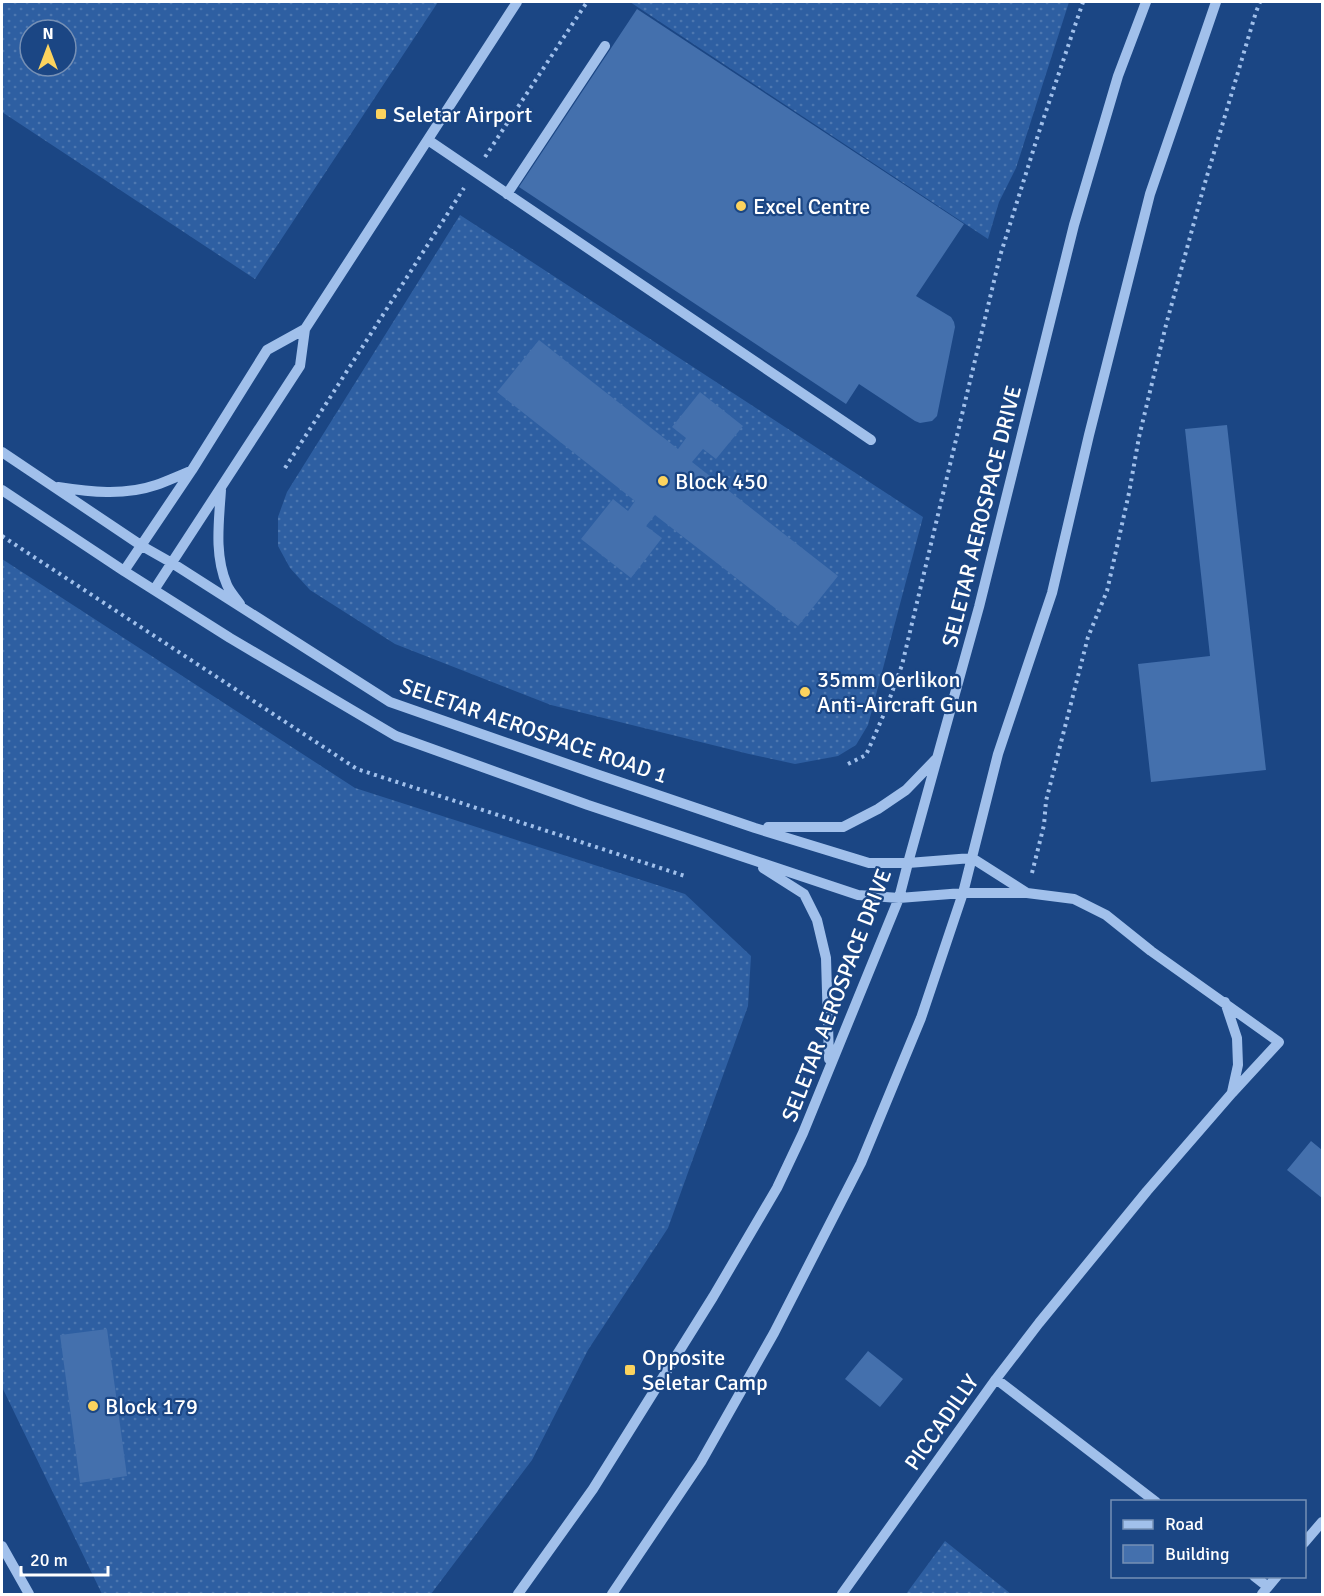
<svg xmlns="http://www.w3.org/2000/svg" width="1324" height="1596" viewBox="0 0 1324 1596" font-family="Signika,sans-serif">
<defs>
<pattern id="grass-dots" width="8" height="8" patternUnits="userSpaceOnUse" patternTransform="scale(1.5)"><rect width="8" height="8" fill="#2e5fa2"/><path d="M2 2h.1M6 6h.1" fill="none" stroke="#4d77b0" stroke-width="1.8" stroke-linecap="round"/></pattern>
</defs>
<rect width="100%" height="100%" fill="#1b4684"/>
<path fill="url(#grass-dots)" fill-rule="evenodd" d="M 2,2 L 438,2 L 255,279 L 2,112 ZM 30,30 L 66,30 L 66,66 L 30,66 Z
M 630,2 L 1069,2 L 1016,168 L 999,202 L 988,239 Z
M 460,215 L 923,517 L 868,725 L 856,745 L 838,756 L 795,764 L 749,754 L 551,705 L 395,644 L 310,590 L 290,568 L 278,546 L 278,517 L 287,492 Z
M 2,559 L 355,788 L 685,894 L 751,956 L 748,1006 L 668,1228 L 588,1350 L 532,1460 L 431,1594 L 102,1594 L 2,1387 Z
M 945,1541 L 1011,1594 L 906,1594 Z"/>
<path fill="#4470ad" d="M 637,9 L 964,224 L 916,296 L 951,317 L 954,322 L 955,327 L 937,416 L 932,421 L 920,423 L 915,421 L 859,384 L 846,404 L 519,187 Z
M 539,340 L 678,449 L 686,438 L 672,427 L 700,392 L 743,426 L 716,459 L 703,449 L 692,462 L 838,576 L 798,626 L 655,515 L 646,526 L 662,538 L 631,578 L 581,539 L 613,499 L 628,511 L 635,501 L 497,392 Z
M 1227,425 L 1266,770 L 1151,782 L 1138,664 L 1210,656 L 1185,429 Z
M 1311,1141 L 1322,1150 L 1322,1198 L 1287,1170 Z
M 107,1329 L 127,1476 L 80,1483 L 60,1335 Z
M 868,1351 L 903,1379 L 880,1407 L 845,1379 Z"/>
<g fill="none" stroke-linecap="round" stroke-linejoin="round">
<path stroke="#a1c0eb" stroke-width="4" stroke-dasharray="3 4.5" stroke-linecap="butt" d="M 485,157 L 587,2
M 285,468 L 464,188
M 2,536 L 357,769 L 685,876
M 848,764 L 866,755 L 884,714 L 902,665 L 1000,256 L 1039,132 L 1083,2
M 1032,873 L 1044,825 L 1046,801 L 1088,637 L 1107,591 L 1129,493 L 1139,437 L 1166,325 L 1204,186 L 1256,12 L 1260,2"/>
<path stroke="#a1c0eb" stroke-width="10" d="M 428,140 L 871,440
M 507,194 L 605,46
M 2,452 L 142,546 L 172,563 L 390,702 L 596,774 L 755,828 L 869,863 L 908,863 L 972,858
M 58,487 C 90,492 124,496 156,485 C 168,481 180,475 191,471
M 2,490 L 124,571 L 230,638 L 396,736 L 588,805 L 858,895 L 899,898 L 963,893 L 1027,893 L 1074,899 L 1106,915 L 1151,951 L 1279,1042 L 1232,1093 L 1147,1191 L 1039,1323 L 996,1379 L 842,1594
M 221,490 C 219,521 214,555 227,585 C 230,592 236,598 240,604
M 124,571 L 192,470 L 267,350 L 305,329
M 154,590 L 300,366 L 305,329 L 517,2
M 768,827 L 843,827 L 878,809 L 906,790 L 936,759
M 972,858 L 1027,893
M 763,868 L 804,894 L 817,920 L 826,958 L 829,1059
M 1225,1002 L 1237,1038 L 1238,1065 L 1232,1092
M 996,1379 L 1156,1502
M 1304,1543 L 1322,1522
M 2,1546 L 29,1594
M 1254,1576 L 1268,1587
M 518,1594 L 593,1489 L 713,1297 L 777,1188 L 803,1133 L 899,898 L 908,863 L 979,607 L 1074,225 L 1118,76 L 1146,2
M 612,1594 L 701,1462 L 774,1333 L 861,1163 L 921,1018 L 963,893 L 998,754 L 1052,593 L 1089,435 L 1150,194 L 1216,2
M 1262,1594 L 1277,1576"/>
</g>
<g fill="#fcd35e" stroke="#1b4684" stroke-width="2">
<rect x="375" y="108" width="12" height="12" rx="3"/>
<circle cx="741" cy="206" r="6"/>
<circle cx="663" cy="481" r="6"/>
<circle cx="805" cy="692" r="6"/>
<rect x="624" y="1364" width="12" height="12" rx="3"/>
<circle cx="93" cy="1406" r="6"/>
</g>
<g text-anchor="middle" stroke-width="4.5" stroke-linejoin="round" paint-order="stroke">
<g font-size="22" fill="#fff" stroke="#1b4684" text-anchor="start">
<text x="393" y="122">Seletar Airport</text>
<text x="753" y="214">Excel Centre</text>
<text x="675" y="489">Block 450</text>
<text x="817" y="687">35mm Oerlikon<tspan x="817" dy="25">Anti-Aircraft Gun</tspan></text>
<text x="642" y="1365">Opposite<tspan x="642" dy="25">Seletar Camp</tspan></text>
<text x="105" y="1414">Block 179</text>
</g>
<g font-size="22" fill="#fff" stroke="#1b4684">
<text transform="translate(981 516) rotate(-76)" y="8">SELETAR AEROSPACE DRIVE</text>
<text transform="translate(534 730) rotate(19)" y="8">SELETAR AEROSPACE ROAD 1</text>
<text transform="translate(836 995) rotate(-69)" y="8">SELETAR AEROSPACE DRIVE</text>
<text transform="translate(941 1422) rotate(-55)" y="8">PICCADILLY</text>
</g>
</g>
<rect width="1324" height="1596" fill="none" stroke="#ffffff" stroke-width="6"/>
<rect x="1111" y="1500" width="195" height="78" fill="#1b4684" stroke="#7690b5" stroke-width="1.5"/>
<rect x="1123" y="1520" width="30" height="9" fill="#a1c0eb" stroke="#7690b5" stroke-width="1.5"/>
<text x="1165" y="1530" font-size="18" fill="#ffffff">Road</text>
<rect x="1123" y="1545" width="30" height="18" fill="#4470ad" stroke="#7690b5" stroke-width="1.5"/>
<text x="1165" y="1560" font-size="18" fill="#ffffff">Building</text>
<g transform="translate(48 48)"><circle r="28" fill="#1b4684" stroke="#7690b5" stroke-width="1.5"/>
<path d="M0-4.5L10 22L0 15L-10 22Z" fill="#fcd35e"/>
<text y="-9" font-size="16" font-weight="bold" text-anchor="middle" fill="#ffffff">N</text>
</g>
<path d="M21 1566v9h87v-9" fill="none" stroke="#ffffff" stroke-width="3"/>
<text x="30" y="1566" font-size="18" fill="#ffffff" stroke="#1b4684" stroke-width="4.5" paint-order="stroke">20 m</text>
</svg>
